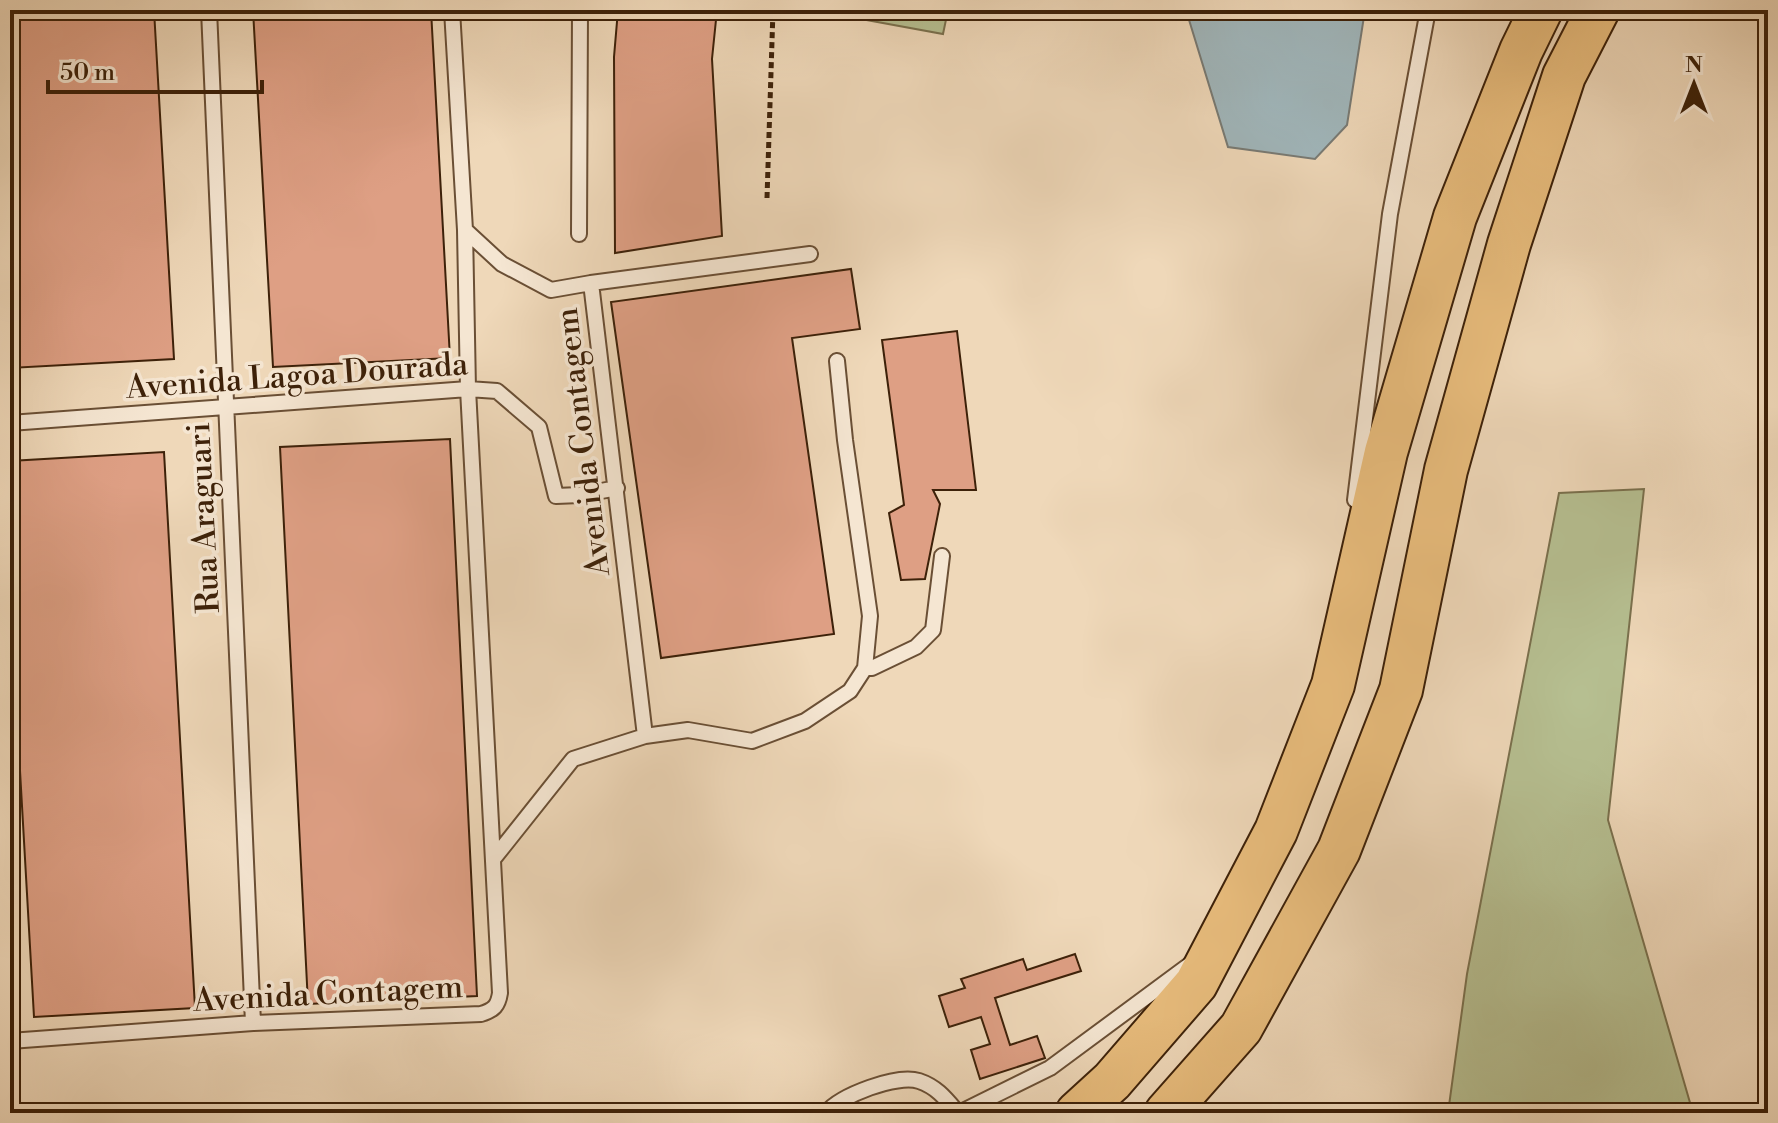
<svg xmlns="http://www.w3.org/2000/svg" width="1778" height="1123" viewBox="0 0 1778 1123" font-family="'Libre Bodoni',serif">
<rect width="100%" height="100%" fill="#efd8b9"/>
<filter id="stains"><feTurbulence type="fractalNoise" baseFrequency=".0025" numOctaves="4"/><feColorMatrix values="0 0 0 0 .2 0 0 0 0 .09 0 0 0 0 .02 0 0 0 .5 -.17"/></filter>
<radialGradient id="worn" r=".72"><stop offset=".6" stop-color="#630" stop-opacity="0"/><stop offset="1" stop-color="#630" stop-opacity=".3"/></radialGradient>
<path fill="#b6bf91" stroke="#7a704d" stroke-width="2" d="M 812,10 L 948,10 L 943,34 Z
M 1644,489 L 1608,820 L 1693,1113 L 1448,1113 L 1467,974 L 1559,493 Z"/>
<path fill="#a0b6bb" stroke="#787a74" stroke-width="2" d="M 1186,10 L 1365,10 L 1347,125 L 1315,159 L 1228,147 Z"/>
<path fill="#de9f84" stroke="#3d2109" stroke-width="2" d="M 10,10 L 154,10 L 174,359 L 10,368 Z
M 253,10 L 431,10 L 450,358 L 273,367 Z
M 618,10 L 717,10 L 712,59 L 722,236 L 615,253 L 614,57 Z
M 851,269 L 860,329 L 792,338 L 834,634 L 661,658 L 611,302 Z
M 957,331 L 976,490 L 933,490 L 940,504 L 925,579 L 901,580 L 889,513 L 904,505 L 882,340 Z
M 450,439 L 477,996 L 308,1004 L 280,447 Z
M 164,452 L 195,1008 L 34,1017 L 10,595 L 10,461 Z
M 1075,954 L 1081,971 L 995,998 L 1010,1045 L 1037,1036 L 1045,1058 L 980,1079 L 971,1050 L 990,1044 L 981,1017 L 949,1027 L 939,996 L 965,988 L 961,979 L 1023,959 L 1027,970 Z"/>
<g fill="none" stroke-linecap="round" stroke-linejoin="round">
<defs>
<path id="service" d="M 209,10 L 253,1023
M 465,230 L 502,264 L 551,290 L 591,283 L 645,736
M 579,234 L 580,10
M 591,283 L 810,254
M 10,423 L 468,389 L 497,391 L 539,427 L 556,496 L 580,495 L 617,488
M 1355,500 L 1390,214 L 1428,10
M 865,668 L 872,668 L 916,647 L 933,630 L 942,556
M 495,857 L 573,759 L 645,736 L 688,730 L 752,741 L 805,721 L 850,691 L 865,668 L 870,616 L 845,440 L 837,361
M 10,1041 L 253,1023 L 481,1014 C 494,1010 498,1006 500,993 L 468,389 L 465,230 L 452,10
M 826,1113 C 841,1095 897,1074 919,1081 C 937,1087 946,1099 958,1113
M 959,1113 L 1050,1068 L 1192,963"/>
<path id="primary" d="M 1077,1113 L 1112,1081 L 1196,984 L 1276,831 L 1333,685 L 1386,452 L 1455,217 L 1521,51 L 1541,10
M 1166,1113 L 1241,1028 L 1339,850 L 1401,690 L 1446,470 L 1509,244 L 1564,76 L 1598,10"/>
</defs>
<use href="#service" stroke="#6a4f35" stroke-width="18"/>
<use href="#primary" stroke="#3d2109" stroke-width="46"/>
<path stroke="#3d2109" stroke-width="5" stroke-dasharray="6 4" stroke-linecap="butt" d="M 767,198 L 773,10"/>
<use href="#service" stroke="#f5e6d2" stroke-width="14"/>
<use href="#primary" stroke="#e8bc7c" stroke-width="42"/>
</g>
<g text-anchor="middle" stroke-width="7" stroke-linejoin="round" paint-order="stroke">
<g font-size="32" fill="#3d2109" stroke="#f5e6d2">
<text transform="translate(297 375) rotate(-4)" y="11">Avenida Lagoa Dourada</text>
<text transform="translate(582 442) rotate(-97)" y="11">Avenida Contagem</text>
<text transform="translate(203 518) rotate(-93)" y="11">Rua Araguari</text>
<text transform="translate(328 993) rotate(-3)" y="11">Avenida Contagem</text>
</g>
</g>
<rect width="1778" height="1123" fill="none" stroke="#efd8b9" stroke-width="40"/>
<rect x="12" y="12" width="1754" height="1099" fill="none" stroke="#3d2109" stroke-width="4"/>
<rect x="20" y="20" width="1738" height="1083" fill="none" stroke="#3d2109" stroke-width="2"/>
<g transform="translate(1694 84)" stroke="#f5e6d2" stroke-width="6" paint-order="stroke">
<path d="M0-6L14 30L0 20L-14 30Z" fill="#3d2109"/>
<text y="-12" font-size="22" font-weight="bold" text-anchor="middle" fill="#3d2109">N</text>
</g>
<path d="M48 80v12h214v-12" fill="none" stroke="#3d2109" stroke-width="4"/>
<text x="60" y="80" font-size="24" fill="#3d2109" stroke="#f5e6d2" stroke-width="6" paint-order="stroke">50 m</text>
<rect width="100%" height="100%" filter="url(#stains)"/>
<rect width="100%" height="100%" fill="url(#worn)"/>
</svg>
